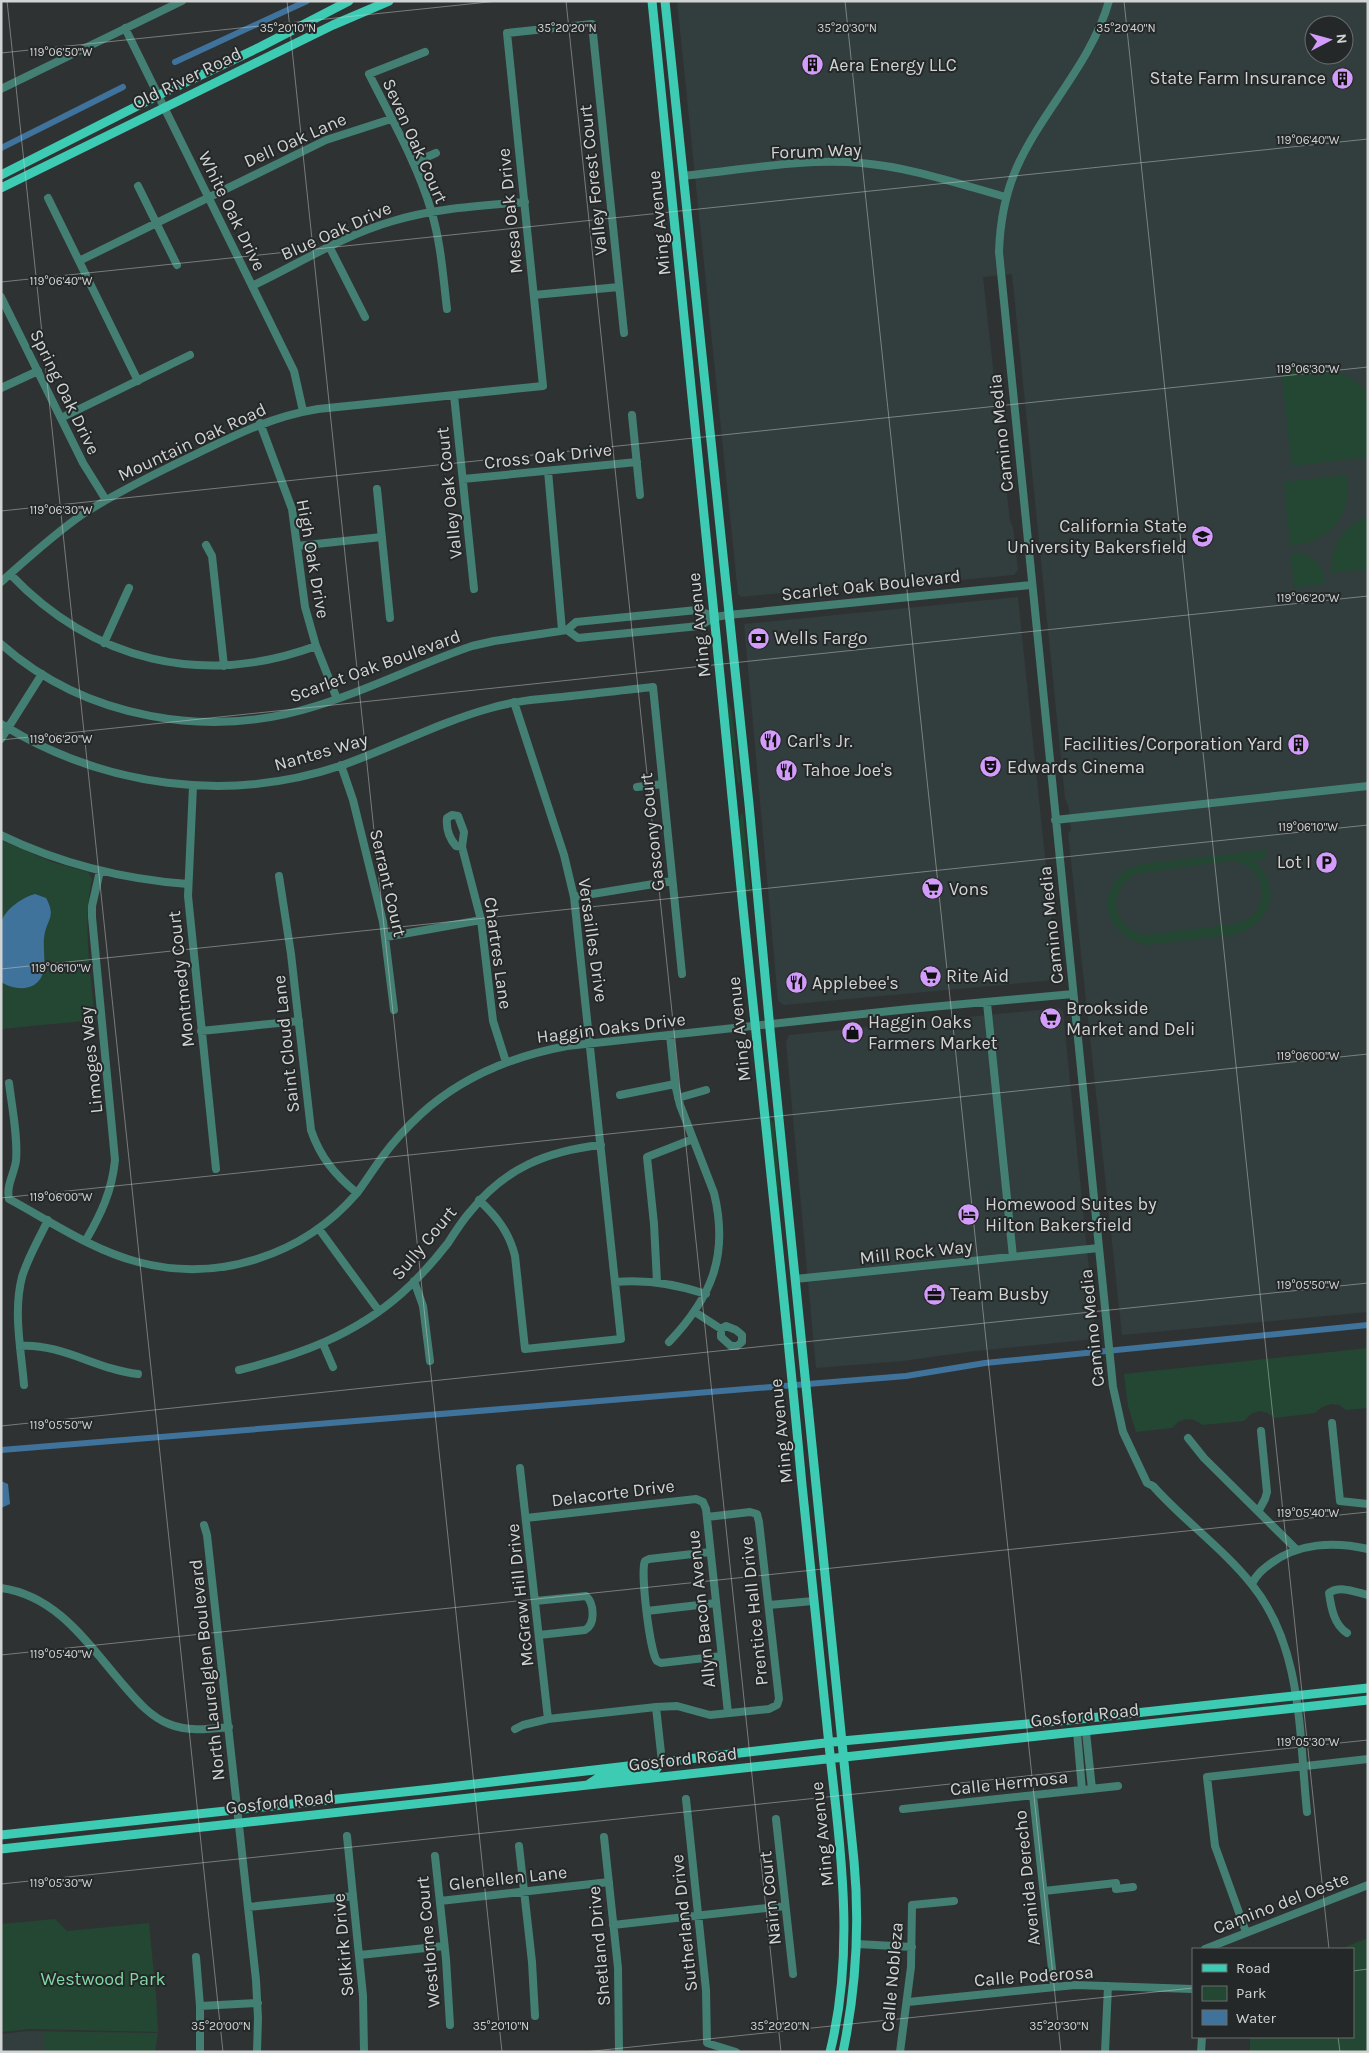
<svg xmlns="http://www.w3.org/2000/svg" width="1369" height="2053" viewBox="0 0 1369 2053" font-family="Karla,sans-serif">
<rect width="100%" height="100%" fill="#2f3232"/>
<path fill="#323d3d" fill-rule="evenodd" d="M 677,1 L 1368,1 L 1368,1312 L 1122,1335 L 1068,833 L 1071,830 L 1069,808 L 1065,798 L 1012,274 L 983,277 L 1010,521 L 1013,527 L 1018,570 L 1014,575 L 961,580 L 960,575 L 741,597 L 738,594 ZM 1314,25 L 1344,25 L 1344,55 L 1314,55 Z
M 1018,597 L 1057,973 L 1055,980 L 784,1005 L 778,1001 L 744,624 Z
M 1058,1008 L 1063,1011 L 1096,1339 L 967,1352 L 903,1361 L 816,1368 L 786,1042 L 789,1035 Z
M 28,2031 L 158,2033 L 155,2052 L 1,2052 L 1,2034 Z"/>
<path fill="#234733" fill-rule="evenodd" d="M 1305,365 C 1330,366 1350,374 1368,393 L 1368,457 L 1292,466 L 1281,371 Z
M 1346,475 C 1355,513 1328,545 1290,545 L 1284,482 Z
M 1368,516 L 1368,569 L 1331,573 C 1330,548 1343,525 1368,516 Z
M 1291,554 C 1310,551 1324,564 1325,583 L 1294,588 Z
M 726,698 L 732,712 L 740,782 L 738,784 Z
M 741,814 L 743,814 L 751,893 L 748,892 L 746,894 L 739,822 Z
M 1,840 L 52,862 L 88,872 L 92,879 C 82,925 91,973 95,1020 L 1,1029 Z
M 1265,850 L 1266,859 L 1254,861 C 1282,887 1273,920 1239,934 L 1149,945 C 1114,941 1094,906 1118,877 C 1125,869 1134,867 1141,864 ZM 1228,861 C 1268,861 1275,915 1236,924 L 1143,935 C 1111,925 1107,892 1135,874 Z
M 766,1114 L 774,1123 L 780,1192 L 777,1190 L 776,1192 Z
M 1368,1348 L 1368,1408 L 1346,1410 L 1339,1405 L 1331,1404 L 1322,1407 L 1315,1413 L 1275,1418 L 1268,1413 L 1259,1411 L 1251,1414 L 1244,1421 L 1203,1425 L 1194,1420 L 1186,1419 L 1178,1422 L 1172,1428 L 1136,1432 L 1128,1406 L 1124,1374 Z
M 55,1919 L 67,1931 L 149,1923 L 156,1995 L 158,2032 L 30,2029 L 1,2032 L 1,1924 Z
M 1368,1938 L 1368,2052 L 1250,2052 L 1250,2037 L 1353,2037 L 1353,1949 L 1340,1949 Z
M 44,2032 L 158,2033 L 155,2052 L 45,2052 Z"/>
<path fill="#3f739c" d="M 35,894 L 46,898 C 57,918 46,919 44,938 C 43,949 46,963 43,973 C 37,992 15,991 1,982 C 1,971 0,928 2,920 C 7,908 23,897 35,894 Z
M 1,1481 L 8,1484 L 10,1504 L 1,1508 Z"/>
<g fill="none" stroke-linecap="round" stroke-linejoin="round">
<path stroke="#3f739c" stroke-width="6" d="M 175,62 L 307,1
M 1,148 L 123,87
M 1,1450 L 906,1376 L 985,1363 L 1368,1325"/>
<path stroke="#437f73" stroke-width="8" d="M 1109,1 C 1091,64 1043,109 1017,167 C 1005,194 1000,222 999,252 L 1113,1387 L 1123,1432 L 1147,1483 L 1153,1486 C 1184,1521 1224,1549 1253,1586 C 1303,1649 1299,1736 1307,1812
M 125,28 L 294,371 L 303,411
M 425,52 L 369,74 C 391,118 417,163 431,210 C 441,243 443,276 447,309
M 1,89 L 182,1
M 413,163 L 436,153
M 683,176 C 742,170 803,158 861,163 C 910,167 959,184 1006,197
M 138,186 L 177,265
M 48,198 L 138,381
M 330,248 L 365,317
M 79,261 L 326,140 L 391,119
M 252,286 C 298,264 344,235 393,221 C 435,208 481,206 525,202
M 534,295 L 619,287
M 1,297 L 83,463 L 106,500
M 1,388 L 38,371
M 454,395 L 474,589
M 632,415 L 640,495
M 61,418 L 190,355
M 260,423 L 292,509 L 305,607 L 316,646 L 337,699
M 548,471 L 562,630
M 463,479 L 637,462
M 377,489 L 390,618
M 206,545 L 212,556 L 224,666
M 297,546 L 382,537
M 10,574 C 93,661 202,688 316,646
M 1,582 C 28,558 54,534 83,514 C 119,491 156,473 194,455 C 235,435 273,416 318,409 L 543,386 L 507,33 L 592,24 L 624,333
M 567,630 L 578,638 L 699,626 L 715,617 L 728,615 L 1031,585
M 104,643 L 129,588
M 1,644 C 86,719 209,740 316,706 C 369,690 419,664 472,646 L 494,641 L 567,630 L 576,622 L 697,610 L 715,617
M 1,724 C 104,787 228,804 343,765 C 393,747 440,722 491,708 C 514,701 538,699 562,697 C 592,694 623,690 653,687 L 682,974
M 1,739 L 42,674
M 341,765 L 353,800 L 383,922 L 394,1010
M 193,786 L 188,896 L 216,1169
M 637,787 L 663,784
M 1055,820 L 1368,786
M 1,835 C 61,864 122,879 188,884
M 462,847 L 456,846 C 449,838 446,828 447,818 L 452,815 L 458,816 L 464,832 L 462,847 L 481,920 L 493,1021 L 506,1062
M 279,876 L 291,954 L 311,1130 C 320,1157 335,1175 357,1193
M 574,897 L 672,881
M 386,937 L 481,920
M 987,1003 L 1013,1257
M 201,1031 L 299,1021
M 9,1083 C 12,1108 18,1136 16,1161 C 14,1174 6,1186 9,1199 C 50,1221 92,1250 138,1262 C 217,1283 303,1256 357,1193 C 366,1181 374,1168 383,1156 C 394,1141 407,1127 421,1114 C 462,1077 513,1056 567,1046 L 909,1009 L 1073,994
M 620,1095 L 675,1084
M 678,1098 L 706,1090
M 479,1200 C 497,1217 509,1232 515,1256 L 525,1349 L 621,1339 L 574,897 L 564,855 L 514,702
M 319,1229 L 379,1311
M 86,1240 C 101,1214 112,1191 115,1160 L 92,917 L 92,906 L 100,871
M 795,1279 L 1099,1248
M 414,1281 L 423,1306 L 430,1361
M 615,1282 C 647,1279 676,1284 706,1294
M 657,1282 L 654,1224 L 647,1157 L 693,1139
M 695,1312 L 721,1329 L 721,1337 L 731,1346 L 737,1346 L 742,1342 L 742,1335 L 736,1330 L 726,1326 L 721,1329
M 669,1342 C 712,1297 729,1255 714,1193 L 680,1105 L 675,1084 L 670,1035
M 323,1344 L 333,1367
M 20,1346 C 61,1343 98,1370 138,1374
M 239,1370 C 299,1355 355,1335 402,1293 C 419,1278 434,1261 448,1243 C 455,1232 462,1221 470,1212 C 505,1168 547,1151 601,1145
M 24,1385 C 21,1349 13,1312 22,1277 C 28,1257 39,1239 48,1220
M 1332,1423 L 1340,1501 L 1368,1504
M 1188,1438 L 1204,1458 L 1297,1550
M 520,1468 L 548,1719
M 1259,1510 L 1265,1499 L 1267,1492 L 1261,1431
M 526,1518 L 696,1499 L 703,1502 L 706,1509 L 728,1713
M 204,1525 L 207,1535 L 256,1980 L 258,2018 L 257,2052
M 710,1552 L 649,1559 L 645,1561 C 640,1571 650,1653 657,1661 L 661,1663 L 722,1656
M 1252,1584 C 1256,1575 1262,1570 1270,1564 C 1298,1543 1334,1541 1368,1549
M 1,1588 C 59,1596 90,1647 126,1688 C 138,1702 151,1717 169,1724 C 188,1732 209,1729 229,1727
M 535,1601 L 586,1596 C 594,1603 596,1624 585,1630 L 539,1635
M 769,1605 L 813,1601
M 647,1611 L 716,1603
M 1347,1633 C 1334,1625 1331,1607 1329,1593 C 1340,1585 1355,1592 1368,1595
M 656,1707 L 662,1762
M 515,1729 L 523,1725 L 548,1719 L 656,1707 L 677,1706 L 710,1715 L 769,1709 L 777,1705 L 779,1699 L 759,1522 L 757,1514 L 750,1512 L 707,1517
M 1077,1732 L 1082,1790
M 1086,1732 L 1092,1789
M 1033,1795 L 1054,1987
M 686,1799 L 706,1990 L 707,2043 L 736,2052
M 903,1809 L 1118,1786
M 776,1819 L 793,1974
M 347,1836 L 363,1996 L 364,2052
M 604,1837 L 618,1968 L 619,2052
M 519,1846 L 532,1962 L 535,2016
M 435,1856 L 446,1959 L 450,2025
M 1044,1891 L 1116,1883 L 1116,1889 L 1133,1887
M 440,1901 L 609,1882
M 248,1907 L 353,1896
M 613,1925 L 785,1906
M 1246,1932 L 1215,1846 L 1207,1777 L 1368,1759
M 857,1944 L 912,1947
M 1205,1949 L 1368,1885
M 360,1955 L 444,1946
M 196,1957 L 200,2006 L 200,2052
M 908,2002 L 1075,1985 L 1193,1989
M 200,2006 L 258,2003
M 900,2052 L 911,1967 L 912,1905 L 954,1901
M 1105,2052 L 1108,1986
M 1201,2052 L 1202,2037"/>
<path stroke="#3dcbb3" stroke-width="9" d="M 652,1 C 684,300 712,599 742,898 C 762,1094 784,1289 802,1485 C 811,1578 822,1671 831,1764 C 842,1861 854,1956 830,2052
M 665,1 L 749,804 L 771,1040 L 854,1861 C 860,1926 856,1989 843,2052
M 1,175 L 159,95 L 260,47 L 349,1
M 1,188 L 333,25 L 389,1
M 589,1784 L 598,1778 L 654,1772 L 662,1762
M 1,1835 L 432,1789 L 842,1741 L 1080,1719 L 1368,1688
M 1,1849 L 1368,1700"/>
</g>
<path fill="none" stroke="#d2d4d4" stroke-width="1" stroke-opacity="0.45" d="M 7,1 L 223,2052M 287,1 L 502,2052M 566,1 L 781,2052M 845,1 L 1061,2052M 1124,1 L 1329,1949M 1,53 L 498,1M 1,282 L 1368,139M 1,511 L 1368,367M 1,740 L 1368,596M 1,969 L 1368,825M 1,1198 L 1368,1054M 1,1426 L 1368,1283M 1,1655 L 1368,1512M 1,1884 L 1368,1740M 1353,1971 L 1368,1969M 1338,2037 L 1340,2052M 584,2052 L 1193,1988"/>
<defs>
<symbol id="building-disc" viewBox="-11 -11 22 22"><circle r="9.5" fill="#d39cfc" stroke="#252828"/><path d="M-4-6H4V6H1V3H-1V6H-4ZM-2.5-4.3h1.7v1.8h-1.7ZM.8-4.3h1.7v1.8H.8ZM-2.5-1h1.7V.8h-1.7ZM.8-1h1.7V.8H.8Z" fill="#111"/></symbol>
<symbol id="university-disc" viewBox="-11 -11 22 22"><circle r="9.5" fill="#d39cfc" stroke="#252828"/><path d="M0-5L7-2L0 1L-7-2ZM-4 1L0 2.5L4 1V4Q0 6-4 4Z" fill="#111"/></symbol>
<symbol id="bank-disc" viewBox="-11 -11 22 22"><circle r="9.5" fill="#d39cfc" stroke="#252828"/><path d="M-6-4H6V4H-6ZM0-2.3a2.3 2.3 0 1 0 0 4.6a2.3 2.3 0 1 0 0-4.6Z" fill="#111"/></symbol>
<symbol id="restaurant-disc" viewBox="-11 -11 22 22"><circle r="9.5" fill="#d39cfc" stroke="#252828"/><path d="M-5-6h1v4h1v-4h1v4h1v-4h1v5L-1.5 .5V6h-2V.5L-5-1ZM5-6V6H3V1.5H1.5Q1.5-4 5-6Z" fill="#111"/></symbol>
<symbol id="theatre-disc" viewBox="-11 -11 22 22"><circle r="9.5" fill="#d39cfc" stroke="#252828"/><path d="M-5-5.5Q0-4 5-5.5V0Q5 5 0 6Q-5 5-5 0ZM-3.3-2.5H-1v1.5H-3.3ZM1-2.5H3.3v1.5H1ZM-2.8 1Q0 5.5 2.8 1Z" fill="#111"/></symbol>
<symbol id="parking-disc" viewBox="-11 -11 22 22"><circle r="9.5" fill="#d39cfc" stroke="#252828"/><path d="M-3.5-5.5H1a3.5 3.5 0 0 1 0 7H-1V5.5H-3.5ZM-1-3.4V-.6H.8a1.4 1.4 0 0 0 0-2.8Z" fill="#111"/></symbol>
<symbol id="supermarket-disc" viewBox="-11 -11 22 22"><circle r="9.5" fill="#d39cfc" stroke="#252828"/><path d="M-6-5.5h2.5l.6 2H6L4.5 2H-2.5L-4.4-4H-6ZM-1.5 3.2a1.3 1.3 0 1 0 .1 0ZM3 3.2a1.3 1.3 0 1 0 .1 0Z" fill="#111"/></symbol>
<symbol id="shop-disc" viewBox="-11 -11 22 22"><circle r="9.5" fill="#d39cfc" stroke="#252828"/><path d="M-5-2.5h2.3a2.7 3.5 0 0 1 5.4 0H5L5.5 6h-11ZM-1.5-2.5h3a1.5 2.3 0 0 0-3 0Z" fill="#111"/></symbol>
<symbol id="hotel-disc" viewBox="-11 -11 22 22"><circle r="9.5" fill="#d39cfc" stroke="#252828"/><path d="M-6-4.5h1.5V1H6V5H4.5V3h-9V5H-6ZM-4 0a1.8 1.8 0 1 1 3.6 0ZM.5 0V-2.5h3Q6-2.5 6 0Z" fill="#111"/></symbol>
<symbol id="office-disc" viewBox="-11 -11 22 22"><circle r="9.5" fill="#d39cfc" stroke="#252828"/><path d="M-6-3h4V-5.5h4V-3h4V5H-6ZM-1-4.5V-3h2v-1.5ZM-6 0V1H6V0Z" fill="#111"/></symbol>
</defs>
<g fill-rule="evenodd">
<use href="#building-disc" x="800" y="52" width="25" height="25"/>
<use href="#building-disc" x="1330" y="66" width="25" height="25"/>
<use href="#university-disc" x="1190" y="524" width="25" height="25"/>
<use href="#bank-disc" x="746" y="626" width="25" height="25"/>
<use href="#restaurant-disc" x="758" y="728" width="25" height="25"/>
<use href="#building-disc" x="1286" y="732" width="25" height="25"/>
<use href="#theatre-disc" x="978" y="754" width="25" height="25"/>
<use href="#restaurant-disc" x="774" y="758" width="25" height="25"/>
<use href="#parking-disc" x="1314" y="850" width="25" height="25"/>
<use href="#supermarket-disc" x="920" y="876" width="25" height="25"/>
<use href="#supermarket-disc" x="918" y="964" width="25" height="25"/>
<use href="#restaurant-disc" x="784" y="970" width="25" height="25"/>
<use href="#supermarket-disc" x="1038" y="1006" width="25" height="25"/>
<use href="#shop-disc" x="840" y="1020" width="25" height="25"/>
<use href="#hotel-disc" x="956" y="1202" width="25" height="25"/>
<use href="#office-disc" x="922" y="1282" width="25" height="25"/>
</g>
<g text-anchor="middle" stroke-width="4" stroke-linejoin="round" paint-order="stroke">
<g font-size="18" fill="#d2d4d4" stroke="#252828" text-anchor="start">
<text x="829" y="71">Aera Energy LLC</text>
<text x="1326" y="84" text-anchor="end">State Farm Insurance</text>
<text x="1187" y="532" text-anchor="end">California State<tspan x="1187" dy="21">University Bakersfield</tspan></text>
<text x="774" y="644">Wells Fargo</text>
<text x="787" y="747">Carl's Jr.</text>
<text x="1283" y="750" text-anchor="end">Facilities/Corporation Yard</text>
<text x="1007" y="773">Edwards Cinema</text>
<text x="803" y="776">Tahoe Joe's</text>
<text x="1311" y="868" text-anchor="end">Lot I</text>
<text x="949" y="895">Vons</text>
<text x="946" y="982">Rite Aid</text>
<text x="812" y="989">Applebee's</text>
<text x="1066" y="1014">Brookside<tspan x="1066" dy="21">Market and Deli</tspan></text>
<text x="868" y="1028">Haggin Oaks<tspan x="868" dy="21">Farmers Market</tspan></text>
<text x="985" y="1210">Homewood Suites by<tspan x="985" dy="21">Hilton Bakersfield</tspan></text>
<text x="950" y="1300">Team Busby</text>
</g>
<g font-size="18" fill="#d2d4d4" stroke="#252828">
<text transform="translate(187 78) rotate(-26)" y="6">Old River Road</text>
<text transform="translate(295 140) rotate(-24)" y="6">Dell Oak Lane</text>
<text transform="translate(415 141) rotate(66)" y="6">Seven Oak Court</text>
<text transform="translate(816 151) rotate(-2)" y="6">Forum Way</text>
<text transform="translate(593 180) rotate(-96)" y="6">Valley Forest Court</text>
<text transform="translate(232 211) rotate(64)" y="6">White Oak Drive</text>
<text transform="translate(510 211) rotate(-96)" y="6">Mesa Oak Drive</text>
<text transform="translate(659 223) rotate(-96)" y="6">Ming Avenue</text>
<text transform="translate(336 231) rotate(-24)" y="6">Blue Oak Drive</text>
<text transform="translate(65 392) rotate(64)" y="6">Spring Oak Drive</text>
<text transform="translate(1001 433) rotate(-96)" y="6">Camino Media</text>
<text transform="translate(192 442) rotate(-25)" y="6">Mountain Oak Road</text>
<text transform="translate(548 456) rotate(-6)" y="6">Cross Oak Drive</text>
<text transform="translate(449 493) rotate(-96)" y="6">Valley Oak Court</text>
<text transform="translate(313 559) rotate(80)" y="6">High Oak Drive</text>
<text transform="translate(871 585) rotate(-6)" y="6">Scarlet Oak Boulevard</text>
<text transform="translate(699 625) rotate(-96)" y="6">Ming Avenue</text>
<text transform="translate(375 666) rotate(-20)" y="6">Scarlet Oak Boulevard</text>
<text transform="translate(321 752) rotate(-16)" y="6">Nantes Way</text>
<text transform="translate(652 832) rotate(-96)" y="6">Gascony Court</text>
<text transform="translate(388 883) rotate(77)" y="6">Serrant Court</text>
<text transform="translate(1051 925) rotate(-96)" y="6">Camino Media</text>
<text transform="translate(593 940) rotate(82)" y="6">Versailles Drive</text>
<text transform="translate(498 953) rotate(82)" y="6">Chartres Lane</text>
<text transform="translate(181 979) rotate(-96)" y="6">Montmedy Court</text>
<text transform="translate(611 1028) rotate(-7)" y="6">Haggin Oaks Drive</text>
<text transform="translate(739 1029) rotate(-96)" y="6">Ming Avenue</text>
<text transform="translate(286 1044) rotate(-96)" y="6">Saint Cloud Lane</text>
<text transform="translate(91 1060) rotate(-96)" y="6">Limoges Way</text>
<text transform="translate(424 1243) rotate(-50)" y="6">Sully Court</text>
<text transform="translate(916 1252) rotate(-6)" y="6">Mill Rock Way</text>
<text transform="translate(1092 1328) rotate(-96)" y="6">Camino Media</text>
<text transform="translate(781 1431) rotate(-96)" y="6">Ming Avenue</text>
<text transform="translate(613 1493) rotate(-7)" y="6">Delacorte Drive</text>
<text transform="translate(520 1595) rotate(-96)" y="6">McGraw Hill Drive</text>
<text transform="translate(701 1609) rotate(-96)" y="6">Allyn Bacon Avenue</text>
<text transform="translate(754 1611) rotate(-96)" y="6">Prentice Hall Drive</text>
<text transform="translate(207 1670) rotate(-96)" y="6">North Laurelglen Boulevard</text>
<text transform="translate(1085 1715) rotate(-6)" y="6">Gosford Road</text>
<text transform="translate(683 1759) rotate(-6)" y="6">Gosford Road</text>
<text transform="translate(1009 1783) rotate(-6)" y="6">Calle Hermosa</text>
<text transform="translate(280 1802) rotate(-6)" y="6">Gosford Road</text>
<text transform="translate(822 1834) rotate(-96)" y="6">Ming Avenue</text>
<text transform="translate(508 1878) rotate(-6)" y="6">Glenellen Lane</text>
<text transform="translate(1027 1878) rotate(-96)" y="6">Avenida Derecho</text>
<text transform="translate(770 1898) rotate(-96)" y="6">Nairn Court</text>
<text transform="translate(1281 1903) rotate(-21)" y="6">Camino del Oeste</text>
<text transform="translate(684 1923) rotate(-96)" y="6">Sutherland Drive</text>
<text transform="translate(428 1942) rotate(-95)" y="6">Westlorne Court</text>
<text transform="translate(343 1945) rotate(-95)" y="6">Selkirk Drive</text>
<text transform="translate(599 1946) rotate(-95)" y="6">Shetland Drive</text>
<text transform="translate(1034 1976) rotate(-4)" y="6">Calle Poderosa</text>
<text transform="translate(892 1977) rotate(-85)" y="6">Calle Nobleza</text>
</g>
<g font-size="18" fill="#7fd9a5" stroke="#252828">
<text x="103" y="1985">Westwood Park</text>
</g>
</g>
<g font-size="12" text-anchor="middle" fill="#d2d4d4" stroke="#252828" stroke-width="4" stroke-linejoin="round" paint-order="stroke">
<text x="288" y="32">35°20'10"N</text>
<text x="567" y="32">35°20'20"N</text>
<text x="847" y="32">35°20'30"N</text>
<text x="1126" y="32">35°20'40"N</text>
<text x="61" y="56">119°06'50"W</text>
<text x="1308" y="144">119°06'40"W</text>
<text x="61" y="285">119°06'40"W</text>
<text x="1308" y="373">119°06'30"W</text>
<text x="61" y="514">119°06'30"W</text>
<text x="1308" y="602">119°06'20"W</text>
<text x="61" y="743">119°06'20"W</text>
<text x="1308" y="831">119°06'10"W</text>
<text x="61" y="972">119°06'10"W</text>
<text x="1308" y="1060">119°06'00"W</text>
<text x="61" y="1201">119°06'00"W</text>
<text x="1308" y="1289">119°05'50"W</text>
<text x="61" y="1429">119°05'50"W</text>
<text x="1308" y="1517">119°05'40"W</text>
<text x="61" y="1658">119°05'40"W</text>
<text x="1308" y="1746">119°05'30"W</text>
<text x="61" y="1887">119°05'30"W</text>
<text x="221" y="2030">35°20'00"N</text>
<text x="501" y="2030">35°20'10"N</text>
<text x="780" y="2030">35°20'20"N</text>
<text x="1059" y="2030">35°20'30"N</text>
</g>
<rect width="1369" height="2053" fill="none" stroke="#d2d4d4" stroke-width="5"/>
<rect x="1192" y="1948" width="162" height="90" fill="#252828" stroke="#6a6d6d"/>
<rect x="1202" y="1964" width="25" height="8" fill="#3dcbb3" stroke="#6a6d6d"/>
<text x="1236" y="1973" font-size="15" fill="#d2d4d4">Road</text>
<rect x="1202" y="1986" width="25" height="15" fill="#234733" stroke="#6a6d6d"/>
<text x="1236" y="1998" font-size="15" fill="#d2d4d4">Park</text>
<rect x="1202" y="2010" width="25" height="15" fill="#3f739c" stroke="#6a6d6d"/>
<text x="1236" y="2023" font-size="15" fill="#d2d4d4">Water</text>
<g transform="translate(1329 40) rotate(84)"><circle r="24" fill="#252828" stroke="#6a6d6d"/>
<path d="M0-4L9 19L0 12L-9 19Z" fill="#d39cfc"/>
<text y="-8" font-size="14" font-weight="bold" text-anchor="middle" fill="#d2d4d4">N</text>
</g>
</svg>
